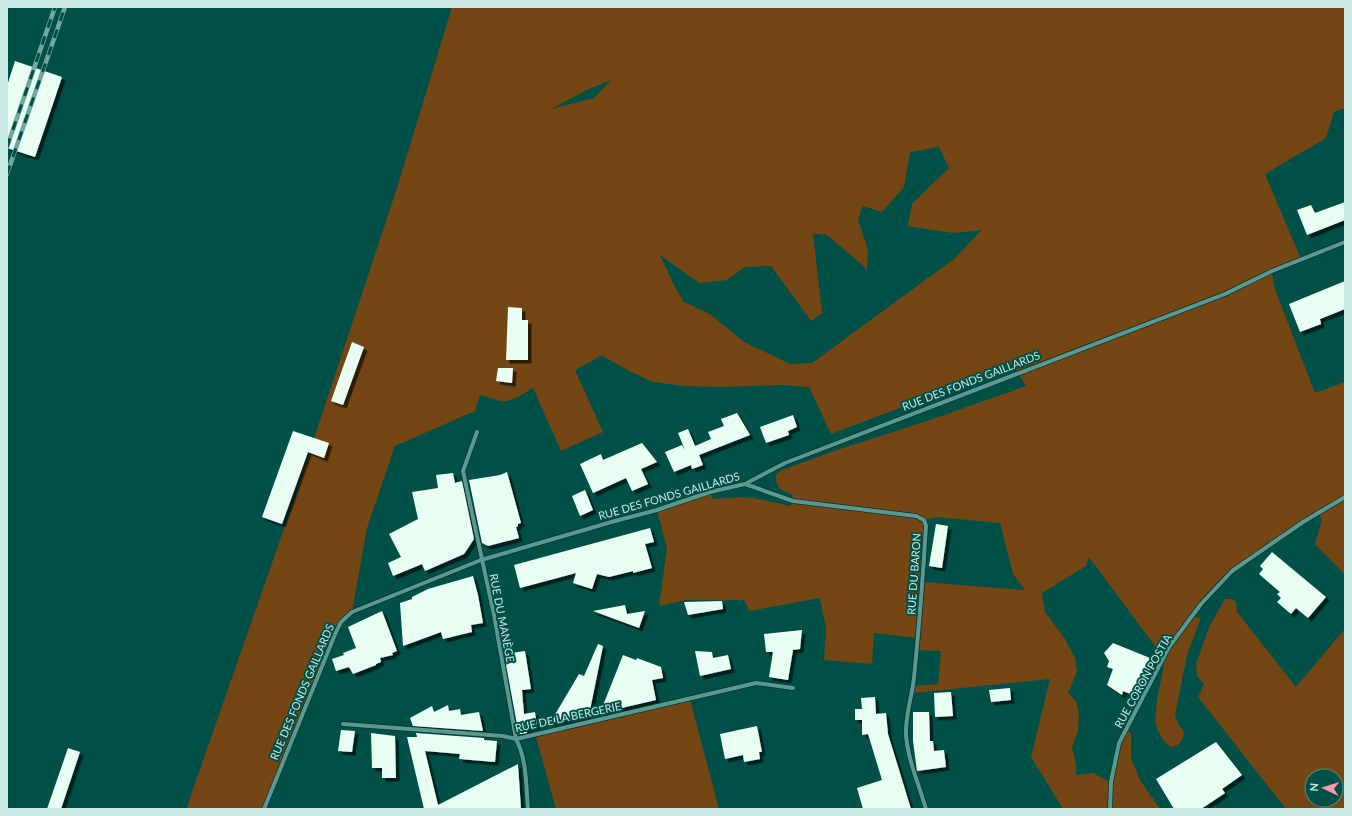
<svg xmlns="http://www.w3.org/2000/svg" width="1352" height="816" viewBox="0 0 1352 816" font-family="Lato,sans-serif">
<defs>
<filter id="shadow"><feDropShadow dx="3.5" dy="3.5" stdDeviation="0" flood-color="#0009"/></filter>
</defs>
<rect width="100%" height="100%" fill="#005048"/>
<path fill="#744614" fill-rule="evenodd" d="M 452,7 L 1345,7 L 1345,108 L 1334,112 L 1326,138 L 1265,174 L 1301,259 L 1272,271 L 1274,287 L 1315,393 L 1345,382 L 1345,575 L 1315,544 L 1322,520 L 1319,514 L 1232,571 L 1192,618 L 1195,617 L 1201,618 L 1187,655 L 1175,715 C 1176,718 1177,722 1179,725 C 1179,726 1182,728 1183,730 C 1186,738 1179,746 1172,747 L 1166,744 L 1158,732 L 1155,721 L 1157,701 L 1166,653 L 1163,657 L 1089,557 L 1086,566 L 1042,593 L 1045,612 L 1065,639 L 1075,658 L 1077,672 L 1068,693 L 1076,701 L 1079,715 L 1078,731 L 1072,747 L 1076,764 L 1076,775 L 1093,773 L 1110,782 L 1119,743 L 1127,729 L 1131,734 L 1131,758 L 1140,780 L 1160,809 L 1063,809 L 1031,757 L 1050,679 L 912,693 L 913,686 L 938,684 L 941,651 L 917,650 L 918,638 L 874,633 L 872,664 L 824,660 L 826,628 L 820,598 L 749,611 L 744,600 L 687,600 L 659,606 L 667,548 L 657,510 L 710,492 L 713,499 L 741,497 L 754,498 L 791,506 L 793,495 C 782,490 775,489 776,475 L 780,471 L 837,450 L 933,419 L 1026,386 L 1013,365 L 831,434 L 809,387 L 782,385 L 720,387 L 685,386 L 653,382 L 629,371 L 606,358 L 602,355 L 575,370 L 603,432 L 561,451 L 533,388 C 523,394 511,403 500,401 C 493,399 487,396 480,395 L 475,411 L 395,446 L 367,528 L 352,612 L 341,622 L 264,809 L 186,809 L 286,523 L 397,188 ZM 611,80 L 594,98 L 551,109 L 589,89 ZM 939,147 L 949,168 L 912,204 L 908,226 L 953,233 L 982,230 L 954,259 L 812,363 L 790,364 L 744,342 L 710,314 L 684,302 L 675,287 L 660,255 L 699,283 L 727,280 L 745,267 L 771,266 L 811,321 L 822,313 L 813,234 L 826,234 L 867,269 L 868,250 L 858,219 L 863,206 L 882,212 L 904,187 L 910,152 ZM 937,517 L 1000,523 L 1013,574 L 1025,590 L 922,582 L 926,526 L 924,520 Z
M 1225,599 L 1231,599 L 1236,602 L 1237,612 L 1296,687 L 1345,629 L 1345,809 L 1286,809 L 1198,697 L 1204,684 L 1197,676 L 1196,664 L 1210,625 ZM 1312,776 L 1336,776 L 1336,800 L 1312,800 Z
M 690,699 L 719,809 L 556,809 L 535,734 Z"/>
<path fill="#e8fef2" filter="url(#shadow)" d="M 15,61 L 62,77 L 35,157 L 7,148 L 7,86 Z
M 1345,202 L 1345,220 L 1307,235 L 1297,210 L 1311,205 L 1315,213 Z
M 1345,281 L 1345,309 L 1320,319 L 1321,324 L 1300,332 L 1289,304 Z
M 508,307 L 522,308 L 522,320 L 528,320 L 528,360 L 506,360 Z
M 352,342 L 364,347 L 343,405 L 331,401 Z
M 498,368 L 513,368 L 512,383 L 496,381 Z
M 737,413 L 750,435 L 699,455 L 703,465 L 692,469 L 691,465 L 674,472 L 665,452 L 682,445 L 685,450 L 678,433 L 688,429 L 695,446 L 711,439 L 708,432 L 724,426 L 721,419 Z
M 793,415 L 797,427 L 788,431 L 789,435 L 766,443 L 760,427 Z
M 293,431 L 329,443 L 324,458 L 308,452 L 282,524 L 262,517 Z
M 642,443 L 657,462 L 641,469 L 648,484 L 632,491 L 626,478 L 593,493 L 580,464 L 601,454 L 603,460 Z
M 507,472 L 521,523 L 518,524 L 518,526 L 516,527 L 519,538 L 488,546 L 482,543 L 469,480 L 500,475 Z
M 453,473 L 455,483 L 462,481 L 474,539 L 464,554 L 425,571 L 422,564 L 393,576 L 388,563 L 401,557 L 389,534 L 418,519 L 412,492 L 438,488 L 436,475 Z
M 585,490 L 593,510 L 580,516 L 572,496 Z
M 936,524 L 948,526 L 942,568 L 929,566 Z
M 650,528 L 654,542 L 645,544 L 652,568 L 633,573 L 633,571 L 609,577 L 597,574 L 592,589 L 573,583 L 576,573 L 520,588 L 514,565 Z
M 1272,552 L 1326,597 L 1308,618 L 1296,608 L 1291,614 L 1277,602 L 1281,598 L 1277,594 L 1280,592 L 1259,574 L 1263,569 L 1260,566 Z
M 473,576 L 478,595 L 483,623 L 471,625 L 472,632 L 443,639 L 441,632 L 403,646 L 400,603 L 412,599 L 412,597 L 428,589 Z
M 722,601 L 723,609 L 688,615 L 684,602 Z
M 625,605 L 627,614 L 645,611 L 639,628 L 593,611 Z
M 382,611 L 397,651 L 392,653 L 393,655 L 380,658 L 381,662 L 376,664 L 376,665 L 353,674 L 349,667 L 336,671 L 332,659 L 344,655 L 343,653 L 356,648 L 348,627 Z
M 802,630 L 800,649 L 793,650 L 788,680 L 769,677 L 773,652 L 766,652 L 764,634 Z
M 1113,643 L 1150,658 L 1148,665 L 1152,666 L 1143,687 L 1139,686 L 1135,696 L 1123,691 L 1122,695 L 1107,685 L 1113,669 L 1107,667 L 1109,661 L 1104,653 Z
M 598,644 L 603,646 L 589,715 L 550,723 L 579,674 L 584,676 Z
M 525,651 L 531,689 L 522,690 L 524,714 L 535,712 L 537,726 L 526,728 L 527,733 L 520,734 L 518,730 L 504,654 Z
M 695,651 L 712,652 L 713,658 L 728,655 L 731,669 L 700,676 Z
M 623,655 L 636,660 L 637,658 L 661,667 L 663,678 L 652,680 L 656,700 L 600,713 Z
M 1010,688 L 1011,700 L 991,702 L 989,690 Z
M 951,692 L 953,716 L 935,717 L 934,693 Z
M 875,697 L 876,714 L 886,713 L 888,734 L 911,809 L 863,809 L 857,788 L 882,780 L 868,734 L 862,735 L 862,720 L 855,720 L 855,709 L 862,709 L 861,698 Z
M 448,705 L 449,711 L 460,709 L 461,715 L 479,712 L 483,731 L 413,726 L 410,718 L 432,706 L 434,712 Z
M 913,712 L 929,712 L 930,741 L 933,741 L 934,751 L 944,750 L 946,767 L 917,771 L 913,741 Z
M 757,726 L 762,752 L 759,752 L 760,759 L 744,762 L 743,755 L 725,759 L 720,734 Z
M 341,730 L 355,731 L 352,752 L 338,751 Z
M 371,733 L 395,736 L 396,778 L 382,778 L 382,768 L 372,768 Z
M 416,733 L 484,738 L 484,740 L 497,741 L 495,762 L 459,759 L 460,754 L 425,751 L 438,805 L 518,764 L 521,809 L 424,809 L 407,737 L 417,737 Z
M 1216,742 L 1242,775 L 1222,789 L 1225,793 L 1201,809 L 1174,809 L 1156,779 Z
M 68,748 L 80,752 L 61,809 L 47,809 Z"/>
<g fill="none" stroke-linecap="round" stroke-linejoin="round">
<defs>
<path id="street" d="M 477,432 L 463,471 L 494,615 L 516,739 C 527,760 526,786 528,809
M 745,484 L 793,501 L 916,516 L 924,520 L 926,526 C 923,577 919,627 914,678 C 912,697 905,716 906,735 C 908,760 919,785 926,809
M 343,724 L 503,736 L 516,739 L 756,683 L 793,688
M 264,809 L 336,632 L 341,622 L 352,612 L 481,560 L 615,521 L 657,510 L 710,492 L 745,484 L 785,463 L 1225,294 L 1272,271 L 1345,242
M 1110,809 L 1111,782 L 1119,743 L 1169,647 L 1201,604 L 1232,571 L 1303,522 L 1345,497"/>
</defs>
<use href="#street" stroke="#0e312d" stroke-width="5.5"/>
<use href="#street" stroke="#599a90" stroke-width="4"/>
<defs>
<path id="rail" d="M 7,147 L 55,7
M 7,174 L 65,7"/>
</defs>
<use href="#rail" stroke="#72a7a0" stroke-width="4.5"/>
<use href="#rail" stroke="#005048" stroke-width="3" stroke-dasharray="9" stroke-linecap="butt"/>
</g>
<g text-anchor="middle" stroke-width="4" stroke-linejoin="round" paint-order="stroke">
<g font-size="11" fill="#c8e8e2" stroke="#005048">
<text transform="translate(971 381) rotate(-21)" y="4">RUE DES FONDS GAILLARDS</text>
<text transform="translate(669 496) rotate(-16)" y="4">RUE DES FONDS GAILLARDS</text>
<text transform="translate(914 574) rotate(-86)" y="4">RUE DU BARON</text>
<text transform="translate(502 618) rotate(79)" y="4">RUE DU MANÈGE</text>
<text transform="translate(1143 681) rotate(-61)" y="4">RUE CORON POSTIA</text>
<text transform="translate(302 692) rotate(-67)" y="4">RUE DES FONDS GAILLARDS</text>
<text transform="translate(568 717) rotate(-12)" y="4">RUE DE LA BERGERIE</text>
</g>
</g>
<rect width="1352" height="816" fill="none" stroke="#c8e8e2" stroke-width="16"/>
<g transform="translate(1324 788) rotate(274)"><circle r="19" fill="#005048" stroke="#508d86"/>
<path d="M0-3L7 15L0 10L-7 15Z" fill="#f29ab0"/>
<text y="-6" font-size="11" font-weight="bold" text-anchor="middle" fill="#c8e8e2">N</text>
</g>
</svg>
